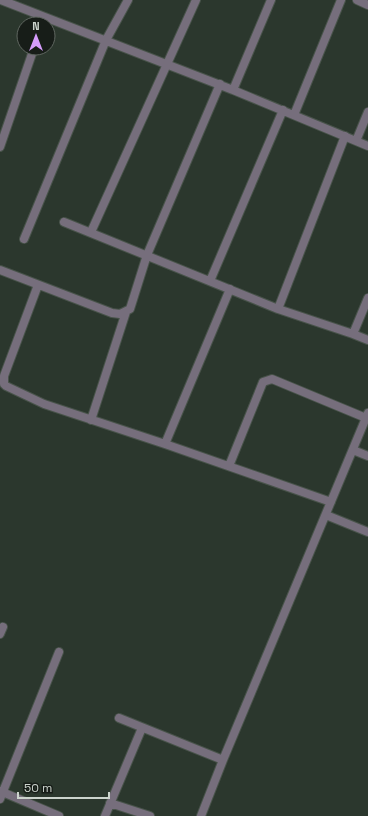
<svg xmlns="http://www.w3.org/2000/svg" width="368" height="816" viewBox="0 0 368 816" font-family="'Space Grotesk',sans-serif">
<rect width="100%" height="100%" fill="#2b372d"/>
<g fill="none" stroke-linecap="round" stroke-linejoin="round">
<defs>
<path id="minor" d="M 1,0 L 233,90 L 368,146
M 357,0 L 368,5
M 233,90 L 271,0
M 294,115 L 341,0
M 356,141 L 368,112
M 0,147 L 34,48
M 64,222 L 278,309 L 353,334
M 91,232 L 196,0
M 24,239 L 106,40 L 128,0
M 0,270 L 112,313 L 120,314 L 130,309 L 147,255 L 220,84
M 210,281 L 283,110
M 38,285 L 4,376 L 4,384 L 6,386 L 44,404 L 165,444 L 331,502
M 368,298 L 353,334 L 368,340
M 278,309 L 345,136
M 91,420 L 126,312
M 165,444 L 230,289
M 353,450 L 368,456
M 229,466 L 263,382 L 272,379 L 366,418
M 326,515 L 368,532
M 0,634 L 3,627
M 119,718 L 223,760
M 0,791 L 59,816
M 0,799 L 59,652
M 110,803 L 150,816
M 105,816 L 142,728
M 201,816 L 223,760 L 368,413"/>
</defs>
<use href="#minor" stroke="#48534a" stroke-width="10"/>
<use href="#minor" stroke="#766e7c" stroke-width="8"/>
</g>
<g transform="translate(36 36)"><circle r="19" fill="#171d18" stroke="#5f6660"/>
<path d="M0-3L7 15L0 10L-7 15Z" fill="#d59cfb"/>
<text y="-6" font-size="11" font-weight="bold" text-anchor="middle" fill="#ccd4cd">N</text>
</g>
<path d="M18 792v6h91v-6" fill="none" stroke="#ccd4cd" stroke-width="2"/>
<text x="24" y="792" font-size="12" fill="#ccd4cd" stroke="#171d18" stroke-width="3" paint-order="stroke">50 m</text>
</svg>
